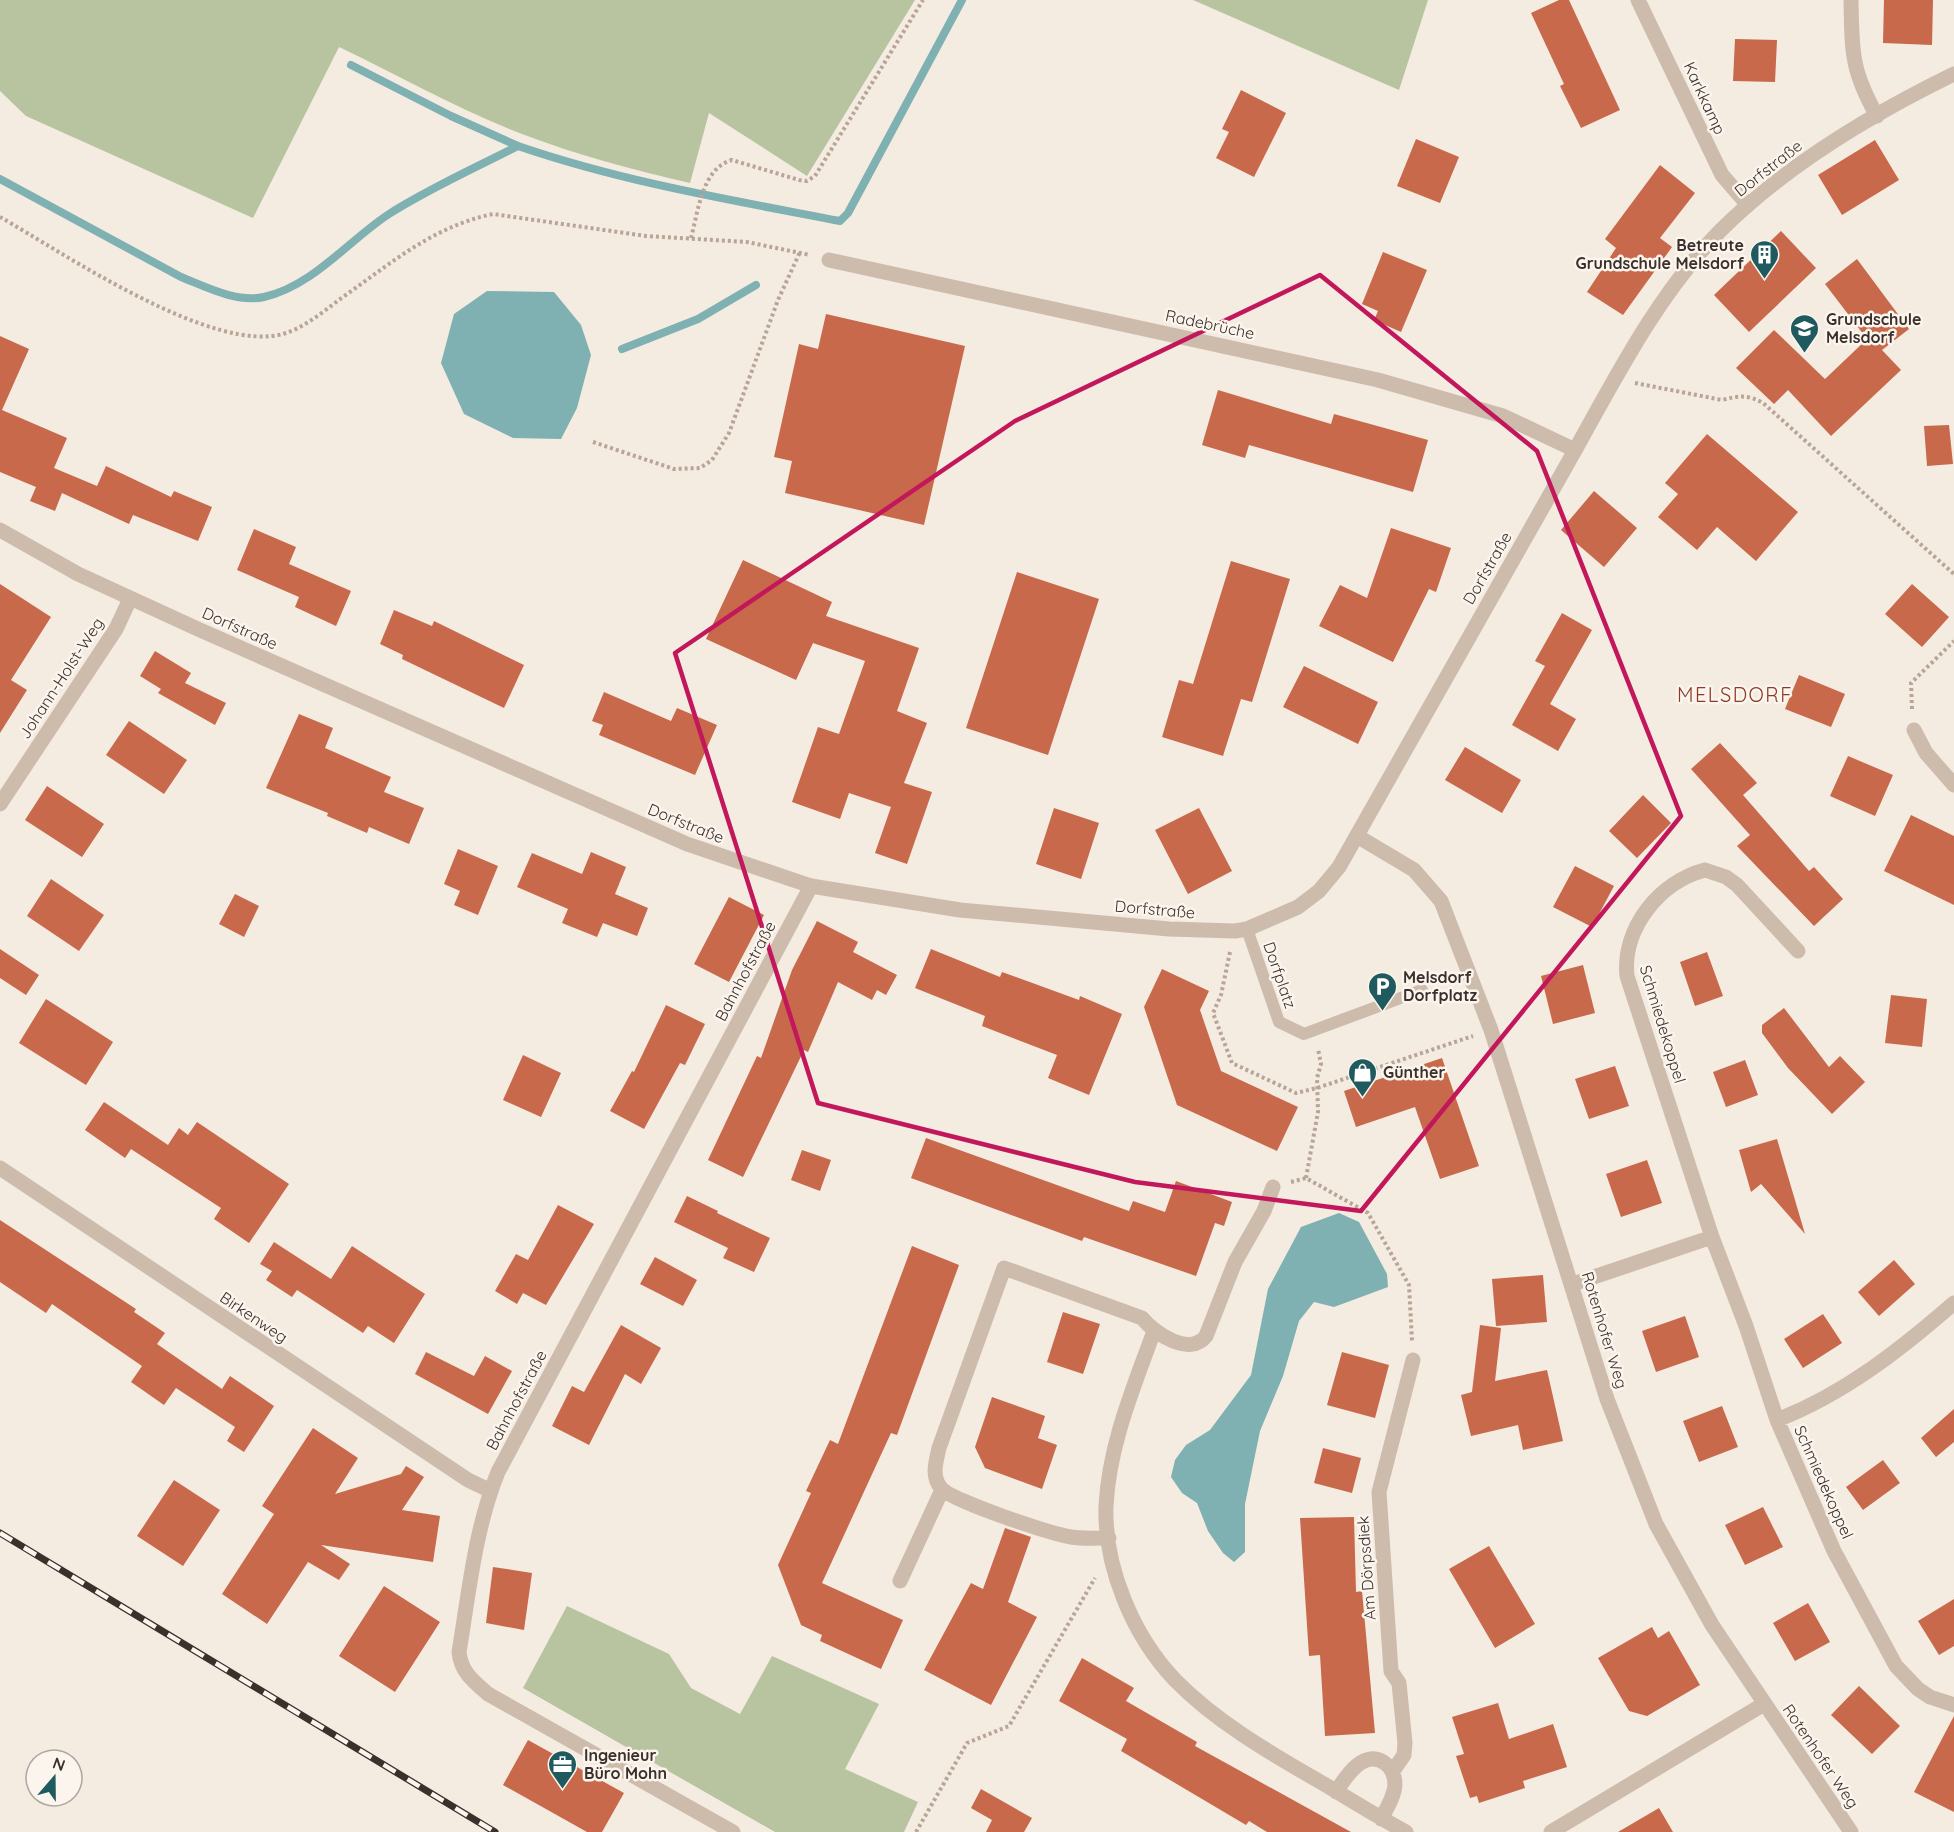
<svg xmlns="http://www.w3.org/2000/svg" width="1954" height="1832" viewBox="0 0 1954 1832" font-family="Quicksand,sans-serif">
<rect width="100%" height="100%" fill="#f4ebe1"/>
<path fill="#b8c4a0" d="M 0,0 L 915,0 L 807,176 L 709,113 L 690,183 C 633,170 577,155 522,134 C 459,110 400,76 339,47 L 253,218 L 26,116 L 0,91 Z
M 1193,0 L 1428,0 L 1399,90 Z
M 567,1606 L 669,1654 L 691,1688 L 740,1714 L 772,1656 L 879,1704 L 845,1769 L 918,1802 L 904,1832 L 775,1832 L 523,1688 Z"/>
<path fill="#7fb0b2" d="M 487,291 L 554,292 L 581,325 L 591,355 L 577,408 L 561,439 L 513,438 L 464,414 L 441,363 L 454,314 Z
M 1339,1213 L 1359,1222 L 1387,1274 L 1388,1287 L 1334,1307 L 1314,1302 L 1299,1321 L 1283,1376 L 1260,1431 L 1245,1504 L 1245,1552 L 1234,1562 L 1223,1553 L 1208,1531 L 1197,1503 L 1182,1493 L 1171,1477 L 1175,1460 L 1186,1445 L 1210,1430 L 1251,1375 L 1268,1289 L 1301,1227 Z"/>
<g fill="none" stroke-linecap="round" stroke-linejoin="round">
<path stroke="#7fb0b2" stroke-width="8" d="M 351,65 L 451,116 L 518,146
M 0,179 L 181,277 C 206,287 237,303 264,297 C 313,286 349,240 389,214 C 430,188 475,168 518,146 C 623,182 731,200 840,221 L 848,213 L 962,0
M 622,349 L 698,319 L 756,285"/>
</g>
<path fill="#c8694b" d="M 1559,0 L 1569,0 L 1620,110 L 1581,128 L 1560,86 L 1564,84 L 1531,13 Z
M 1884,0 L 1933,0 L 1932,45 L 1883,43 Z
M 1735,39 L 1777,40 L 1775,82 L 1733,81 Z
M 1241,90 L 1286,113 L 1254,177 L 1216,158 L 1229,132 L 1222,129 Z
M 1416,139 L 1459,157 L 1440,203 L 1397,186 Z
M 1875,140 L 1899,180 L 1842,215 L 1818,175 Z
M 1660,165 L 1695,193 L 1660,238 L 1672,247 L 1623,315 L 1587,292 L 1616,248 L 1605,239 Z
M 1781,231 L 1816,268 L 1749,332 L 1714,295 Z
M 1383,252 L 1427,270 L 1401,332 L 1374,320 L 1378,311 L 1362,304 Z
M 1857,259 L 1909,329 L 1882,350 L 1901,370 L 1831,436 L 1788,390 L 1774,404 L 1736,368 L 1774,330 L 1825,379 L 1867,339 L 1825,284 Z
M 826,314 L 965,346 L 924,525 L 785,493 L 792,461 L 774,457 L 799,344 L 818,349 Z
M 0,336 L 29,349 L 2,410 L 67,438 L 54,468 L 97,486 L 106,466 L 171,497 L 174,491 L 212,507 L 198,541 L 133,515 L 129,524 L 62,493 L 55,511 L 30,501 L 36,487 L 0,472 Z
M 1218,390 L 1331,424 L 1334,414 L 1428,440 L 1413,492 L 1249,445 L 1245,458 L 1202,445 Z
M 1949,425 L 1953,464 L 1927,466 L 1924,426 Z
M 1707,434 L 1798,512 L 1756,561 L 1717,527 L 1697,550 L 1658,517 L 1678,494 L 1665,483 Z
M 1594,491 L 1637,528 L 1604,567 L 1561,530 Z
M 1391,528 L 1451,548 L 1436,592 L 1429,589 L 1393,662 L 1319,626 L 1340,585 L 1367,598 Z
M 254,529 L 296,547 L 289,564 L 351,591 L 336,626 L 295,607 L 299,597 L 237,570 Z
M 743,560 L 832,602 L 826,616 L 919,648 L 897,711 L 927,723 L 904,783 L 932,792 L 907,864 L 875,853 L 891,807 L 849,793 L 840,819 L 792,802 L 818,727 L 839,734 L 865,661 L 813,643 L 796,680 L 706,639 Z
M 1231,561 L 1290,579 L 1252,702 L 1241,699 L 1223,756 L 1162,737 L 1179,680 L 1193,684 Z
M 1017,572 L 1099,599 L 1048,755 L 966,728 Z
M 0,584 L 51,617 L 11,680 L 27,690 L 0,733 Z
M 1912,584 L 1949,617 L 1922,647 L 1885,614 Z
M 394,610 L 432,626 L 434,621 L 524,665 L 504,708 L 402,659 L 403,655 L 380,644 Z
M 1562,613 L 1592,630 L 1550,704 L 1576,719 L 1558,751 L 1512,725 L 1545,666 L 1535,661 Z
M 155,651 L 191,673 L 185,683 L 226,703 L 215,725 L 158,693 L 161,689 L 140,676 Z
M 1304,666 L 1378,702 L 1358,744 L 1283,707 Z
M 1799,675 L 1845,694 L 1831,727 L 1785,709 Z
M 604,692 L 671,721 L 677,708 L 717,725 L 695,775 L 599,735 L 603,725 L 592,721 Z
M 299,714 L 333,728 L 325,748 L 391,777 L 384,792 L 424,808 L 409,844 L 369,827 L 367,833 L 327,816 L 328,813 L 266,788 Z
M 129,721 L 187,760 L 164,794 L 106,755 Z
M 1720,743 L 1757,783 L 1743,795 L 1809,871 L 1814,867 L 1843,899 L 1814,926 L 1737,846 L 1750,835 L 1691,769 Z
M 1465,747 L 1521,780 L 1502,813 L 1445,780 Z
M 1848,756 L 1893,775 L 1875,816 L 1830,796 Z
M 47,786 L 104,824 L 82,857 L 25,820 Z
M 1643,795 L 1671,823 L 1637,858 L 1609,831 Z
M 1054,808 L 1099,823 L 1081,879 L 1036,864 Z
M 1199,808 L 1232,871 L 1188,894 L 1155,830 Z
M 1911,815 L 1954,836 L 1954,905 L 1884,871 Z
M 458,849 L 498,866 L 478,915 L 454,905 L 460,891 L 444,884 Z
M 591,852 L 626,867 L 615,894 L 648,908 L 637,936 L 603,923 L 597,937 L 562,923 L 568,909 L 517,887 L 532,853 L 582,874 Z
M 1575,866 L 1614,886 L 1592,927 L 1553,907 Z
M 51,879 L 104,915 L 79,951 L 27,916 Z
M 235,894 L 259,906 L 244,937 L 219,924 Z
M 729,897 L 764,915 L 729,982 L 694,964 Z
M 817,921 L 858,942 L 853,952 L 897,975 L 886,995 L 877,990 L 872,1000 L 838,982 L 808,1052 L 804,1050 L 743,1177 L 708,1160 L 757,1056 L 761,1058 L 792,970 Z
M 0,949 L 39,975 L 26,995 L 0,978 Z
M 931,949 L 1000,977 L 1002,972 L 1079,1000 L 1080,996 L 1122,1014 L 1089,1095 L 1048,1078 L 1057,1055 L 982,1026 L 985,1016 L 915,988 Z
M 1707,952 L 1723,996 L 1695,1006 L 1680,962 Z
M 1583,965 L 1595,1013 L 1553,1024 L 1541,976 Z
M 1162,969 L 1209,991 L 1200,1010 L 1221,1071 L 1298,1107 L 1277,1151 L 1177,1105 L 1144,1007 Z
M 1891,995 L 1927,999 L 1922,1047 L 1885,1043 Z
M 46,999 L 113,1042 L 86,1085 L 19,1043 Z
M 666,1005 L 705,1024 L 685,1065 L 680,1063 L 644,1129 L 610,1111 L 632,1071 L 634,1072 Z
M 1784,1008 L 1829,1067 L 1840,1056 L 1865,1082 L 1832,1114 L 1788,1068 L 1762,1033 L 1762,1025 Z
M 523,1055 L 561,1073 L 541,1117 L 503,1100 Z
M 1442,1058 L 1479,1166 L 1440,1179 L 1415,1107 L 1356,1127 L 1344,1091 Z
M 1745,1060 L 1758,1095 L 1726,1107 L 1713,1072 Z
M 1615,1066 L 1629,1106 L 1589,1119 L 1575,1079 Z
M 104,1102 L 168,1145 L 179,1128 L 188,1135 L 197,1122 L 289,1184 L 249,1243 L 214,1219 L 221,1208 L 131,1149 L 125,1158 L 85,1130 Z
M 926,1138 L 1129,1211 L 1133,1201 L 1165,1212 L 1176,1181 L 1232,1202 L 1224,1226 L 1215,1223 L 1196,1276 L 1084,1237 L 1082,1241 L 911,1178 Z
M 1777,1139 L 1805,1234 L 1761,1184 L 1751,1192 L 1739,1150 Z
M 802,1150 L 831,1160 L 820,1191 L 791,1180 Z
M 1647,1160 L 1662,1203 L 1621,1217 L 1606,1174 Z
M 687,1196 L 718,1211 L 717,1213 L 770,1238 L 754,1272 L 723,1258 L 728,1248 L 674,1222 Z
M 558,1205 L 594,1224 L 546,1305 L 523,1293 L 517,1304 L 495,1291 L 516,1254 L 528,1260 Z
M 0,1220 L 136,1309 L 134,1312 L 165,1333 L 157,1344 L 222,1389 L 230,1376 L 274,1406 L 244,1452 L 227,1441 L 235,1427 L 176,1388 L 164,1405 L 131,1382 L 142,1366 L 52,1304 L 46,1313 L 0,1282 Z
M 274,1242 L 331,1279 L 352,1246 L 425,1294 L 394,1343 L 368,1326 L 363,1333 L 297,1290 L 292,1297 L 266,1280 L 272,1271 L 260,1264 Z
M 912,1246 L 959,1265 L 897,1435 L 891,1433 L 822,1583 L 903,1620 L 881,1669 L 820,1641 L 822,1635 L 801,1625 L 778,1565 L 811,1493 L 806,1491 L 830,1440 L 838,1444 Z
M 655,1257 L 697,1280 L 683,1306 L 640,1284 Z
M 1894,1260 L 1915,1284 L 1879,1316 L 1858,1292 Z
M 1543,1275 L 1547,1322 L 1496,1326 L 1492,1279 Z
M 1063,1312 L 1100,1324 L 1083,1374 L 1047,1362 Z
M 1823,1314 L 1842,1343 L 1803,1368 L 1784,1339 Z
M 1685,1316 L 1699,1357 L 1656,1372 L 1642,1331 Z
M 621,1325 L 661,1348 L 641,1384 L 625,1374 L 589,1445 L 552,1426 L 572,1386 L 584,1392 Z
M 1480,1325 L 1501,1328 L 1495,1381 L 1547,1370 L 1563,1441 L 1523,1450 L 1518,1425 L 1471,1436 L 1461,1395 L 1472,1392 Z
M 426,1352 L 474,1376 L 485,1356 L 512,1371 L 488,1414 L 415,1374 Z
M 1342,1352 L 1389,1365 L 1375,1418 L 1327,1405 Z
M 992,1397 L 1045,1416 L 1038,1438 L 1057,1445 L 1042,1489 L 985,1468 L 975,1447 Z
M 1722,1406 L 1738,1447 L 1699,1462 L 1683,1421 Z
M 1954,1409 L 1954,1442 L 1936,1457 L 1921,1438 Z
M 313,1428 L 358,1458 L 335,1494 L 401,1474 L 406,1466 L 424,1477 L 402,1510 L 440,1516 L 433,1562 L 321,1545 L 350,1564 L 339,1580 L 308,1562 L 267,1624 L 222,1594 L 274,1514 L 262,1506 Z
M 1323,1448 L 1361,1458 L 1352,1493 L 1314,1483 Z
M 1883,1460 L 1900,1483 L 1863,1510 L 1846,1487 Z
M 174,1480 L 220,1510 L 183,1566 L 137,1536 Z
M 1763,1507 L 1783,1547 L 1745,1565 L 1725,1525 Z
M 1354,1517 L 1356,1592 L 1362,1591 L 1375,1733 L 1325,1736 L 1320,1655 L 1309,1656 L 1300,1518 Z
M 1005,1528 L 1031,1537 L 1008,1602 L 1037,1617 L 991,1705 L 924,1670 L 971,1583 L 983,1589 Z
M 1489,1546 L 1535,1624 L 1495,1648 L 1449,1569 Z
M 493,1567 L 532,1573 L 524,1630 L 486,1623 Z
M 384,1586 L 440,1622 L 395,1692 L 339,1656 Z
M 1954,1599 L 1954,1646 L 1939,1655 L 1918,1621 Z
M 1808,1603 L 1830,1642 L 1795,1661 L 1773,1623 Z
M 1652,1627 L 1658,1638 L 1669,1631 L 1700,1685 L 1647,1716 L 1629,1711 L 1598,1658 Z
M 1082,1658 L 1134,1688 L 1126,1701 L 1197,1742 L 1195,1746 L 1351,1832 L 1267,1832 L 1249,1821 L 1246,1825 L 1121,1751 L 1127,1739 L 1059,1701 Z
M 1859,1686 L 1900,1726 L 1872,1754 L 1831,1715 Z
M 1498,1703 L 1509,1739 L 1553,1724 L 1567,1767 L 1523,1781 L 1525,1788 L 1479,1803 L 1477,1796 L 1470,1798 L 1456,1756 L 1464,1754 L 1452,1717 Z
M 1954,1716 L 1954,1812 L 1914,1792 Z
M 528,1740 L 624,1793 L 602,1832 L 587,1832 L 503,1785 Z
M 981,1789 L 1032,1818 L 1024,1832 L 986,1832 L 992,1820 L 971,1808 Z
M 1659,1808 L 1673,1832 L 1618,1832 Z"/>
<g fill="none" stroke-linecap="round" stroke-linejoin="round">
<path stroke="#b9a596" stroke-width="4" stroke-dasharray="3 3" stroke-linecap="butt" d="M 0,217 C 62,252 215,357 286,333 C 307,326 325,310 343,297 C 391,263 434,226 493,214 L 646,236 L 747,242 L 810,255
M 691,238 C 698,212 702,168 732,160 L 799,180 L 807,181 L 815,176 L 923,0
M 1635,383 L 1722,400 C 1738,396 1747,394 1763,403 L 1954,574
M 593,442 L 674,469 L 700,468 L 712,460 L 729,433 L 778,300 L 800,252
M 1912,709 L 1911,683 L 1954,641
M 1230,952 L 1221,995 L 1213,1013 L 1232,1063 L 1296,1093 L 1317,1088 L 1473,1036
M 1306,1178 L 1318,1112 L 1317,1078 L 1321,1064 L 1318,1049
M 1291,1182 L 1306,1178 L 1368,1213 L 1409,1285 L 1412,1341
M 916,1832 L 967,1743 L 1009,1726 L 1095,1578"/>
<path stroke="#cdbbac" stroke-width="12" d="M 1247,929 L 1279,1022 L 1304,1034 L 1422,990"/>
<path stroke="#cdbbac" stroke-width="15" d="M 1638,0 L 1722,175 L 1748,205
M 1851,0 C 1852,52 1851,70 1877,116
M 829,260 L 1378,380 L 1503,416 L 1575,450
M 1914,730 L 1926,753 L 1954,785
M 0,804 L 116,629 L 130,599
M 1798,951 L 1737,885 L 1726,877 L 1705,870 C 1659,882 1622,929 1627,976 L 1712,1237 L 1746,1326 L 1777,1420 L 1834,1551 L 1896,1666 L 1918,1689 L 1930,1697 L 1954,1705
M 0,1168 L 468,1480 L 491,1491
M 1573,1284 L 1712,1237
M 1154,1331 C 1133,1389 1109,1445 1106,1506 C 1104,1567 1133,1636 1175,1680 C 1217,1723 1272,1754 1324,1784 C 1351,1800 1378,1817 1406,1832
M 1777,1420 C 1844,1394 1900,1350 1954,1303
M 1109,1538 C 1097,1538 1083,1539 1071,1537 C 1052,1534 951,1501 941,1488 C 931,1476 936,1462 939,1448 L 1004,1268 L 1142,1318 C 1155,1334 1190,1357 1206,1336 L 1235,1262 L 1264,1211 L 1273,1187
M 900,1581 L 942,1490
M 1393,1771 L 1404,1755 L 1405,1743 L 1399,1683 L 1391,1671 L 1379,1492 L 1413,1360
M 1336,1792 C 1346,1776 1365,1747 1386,1764 C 1392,1769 1395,1777 1395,1785 C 1394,1797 1387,1808 1381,1819
M 733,1832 L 488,1694 C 473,1681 461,1672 459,1652 C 469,1592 475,1529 498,1472 L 811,886
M 1551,1832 L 1764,1704"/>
<path stroke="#cdbbac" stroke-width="15" d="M 0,530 L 78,574 L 200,630 L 687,844 L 811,886 L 960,910 L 1169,929 L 1235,931 L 1247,929 L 1298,907 L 1319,891 L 1339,867 C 1415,735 1489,601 1565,468 C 1611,387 1654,298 1720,231 C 1786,165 1870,115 1954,74
M 1357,836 L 1414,870 L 1441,901 L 1491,1030 L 1607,1399 L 1656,1524 L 1712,1625 L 1851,1832"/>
<defs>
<path id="rail" d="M 0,1533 L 495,1832"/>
</defs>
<use href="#rail" stroke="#3b302b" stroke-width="7"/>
<use href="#rail" stroke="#fbf5ee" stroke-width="4.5" stroke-dasharray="14" stroke-linecap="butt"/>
</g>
<path fill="none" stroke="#c2185b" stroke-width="4.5" stroke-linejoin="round" d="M 1320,275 L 1537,451 L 1681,816 L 1361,1211 L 1135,1182 L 818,1103 L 675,653 L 1015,421 Z"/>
<defs>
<symbol id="building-pin" viewBox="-11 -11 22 30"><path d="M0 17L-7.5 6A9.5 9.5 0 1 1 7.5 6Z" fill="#1f5a5e" stroke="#fbf5ee"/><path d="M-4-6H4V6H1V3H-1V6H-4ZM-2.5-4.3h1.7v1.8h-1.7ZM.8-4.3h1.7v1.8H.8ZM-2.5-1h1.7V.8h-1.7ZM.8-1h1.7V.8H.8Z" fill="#fff"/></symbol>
<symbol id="school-pin" viewBox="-11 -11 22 30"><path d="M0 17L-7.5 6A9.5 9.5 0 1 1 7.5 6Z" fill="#1f5a5e" stroke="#fbf5ee"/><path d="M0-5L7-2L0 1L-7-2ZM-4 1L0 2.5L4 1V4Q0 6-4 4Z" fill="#fff"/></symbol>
<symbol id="parking-pin" viewBox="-11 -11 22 30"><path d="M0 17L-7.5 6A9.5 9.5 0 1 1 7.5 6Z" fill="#1f5a5e" stroke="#fbf5ee"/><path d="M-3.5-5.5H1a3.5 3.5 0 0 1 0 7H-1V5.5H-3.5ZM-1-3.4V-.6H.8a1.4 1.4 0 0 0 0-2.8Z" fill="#fff"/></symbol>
<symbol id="shop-pin" viewBox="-11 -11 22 30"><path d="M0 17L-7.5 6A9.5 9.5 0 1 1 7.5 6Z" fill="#1f5a5e" stroke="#fbf5ee"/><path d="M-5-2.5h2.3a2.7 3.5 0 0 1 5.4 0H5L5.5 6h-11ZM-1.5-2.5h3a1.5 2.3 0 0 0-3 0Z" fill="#fff"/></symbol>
<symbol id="office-pin" viewBox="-11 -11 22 30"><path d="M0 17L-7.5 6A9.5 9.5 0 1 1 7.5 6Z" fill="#1f5a5e" stroke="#fbf5ee"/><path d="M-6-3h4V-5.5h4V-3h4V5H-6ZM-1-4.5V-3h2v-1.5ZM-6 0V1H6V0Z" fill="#fff"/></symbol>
</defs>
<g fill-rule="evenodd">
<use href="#building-pin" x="1748" y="238" width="33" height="45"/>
<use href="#school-pin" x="1788" y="312" width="33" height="45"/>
<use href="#parking-pin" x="1366" y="970" width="33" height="45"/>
<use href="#shop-pin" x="1346" y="1056" width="33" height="45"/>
<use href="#office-pin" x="546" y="1748" width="33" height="45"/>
</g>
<g text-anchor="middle" stroke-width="5" stroke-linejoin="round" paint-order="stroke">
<g font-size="16" fill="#3b302b" stroke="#fbf5ee">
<text transform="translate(1705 98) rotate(65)" y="6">Karkkamp</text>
<text transform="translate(1768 168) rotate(-38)" y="6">Dorfstraße</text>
<text transform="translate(1210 324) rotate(12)" y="6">Radebrüche</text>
<text transform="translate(1487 568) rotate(-60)" y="6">Dorfstraße</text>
<text transform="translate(240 628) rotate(24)" y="6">Dorfstraße</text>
<text transform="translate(61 678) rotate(-57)" y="6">Johann-Holst-Weg</text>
<text transform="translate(686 823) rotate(22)" y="6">Dorfstraße</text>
<text transform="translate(1155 909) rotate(5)" y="6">Dorfstraße</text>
<text transform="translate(745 971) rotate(-62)" y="6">Bahnhofstraße</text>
<text transform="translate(1280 975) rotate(71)" y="6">Dorfplatz</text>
<text transform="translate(1663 1024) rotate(73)" y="6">Schmiedekoppel</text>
<text transform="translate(254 1317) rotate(34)" y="6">Birkenweg</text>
<text transform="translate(1605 1330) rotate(73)" y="6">Rotenhofer Weg</text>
<text transform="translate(516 1400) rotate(-62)" y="6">Bahnhofstraße</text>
<text transform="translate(1824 1482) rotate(66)" y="6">Schmiedekoppel</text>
<text transform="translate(1366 1568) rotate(-94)" y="6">Am Dörpsdiek</text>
<text transform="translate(1821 1756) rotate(56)" y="6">Rotenhofer Weg</text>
</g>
<g font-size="16" font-weight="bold" fill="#3b302b" stroke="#fbf5ee" text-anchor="start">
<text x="1744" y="251" text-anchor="end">Betreute<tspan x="1744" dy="18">Grundschule Melsdorf</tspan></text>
<text x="1826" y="325">Grundschule<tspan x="1826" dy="18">Melsdorf</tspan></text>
<text x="1403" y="983">Melsdorf<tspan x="1403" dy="18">Dorfplatz</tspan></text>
<text x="1383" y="1078">Günther</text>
<text x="584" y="1761">Ingenieur<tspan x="584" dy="18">Büro Mohn</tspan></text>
</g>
<g font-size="20" letter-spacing="1.5" fill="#8c3b22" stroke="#fbf5ee">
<text x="1735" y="702">MELSDORF</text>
</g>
</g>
<g transform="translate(54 1778) rotate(20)"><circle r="28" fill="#fbf5ee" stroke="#aea6a0" stroke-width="1.5"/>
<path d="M0-4.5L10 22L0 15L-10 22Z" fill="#1f5a5e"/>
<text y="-9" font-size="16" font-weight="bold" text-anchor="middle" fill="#3b302b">N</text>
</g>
</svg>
